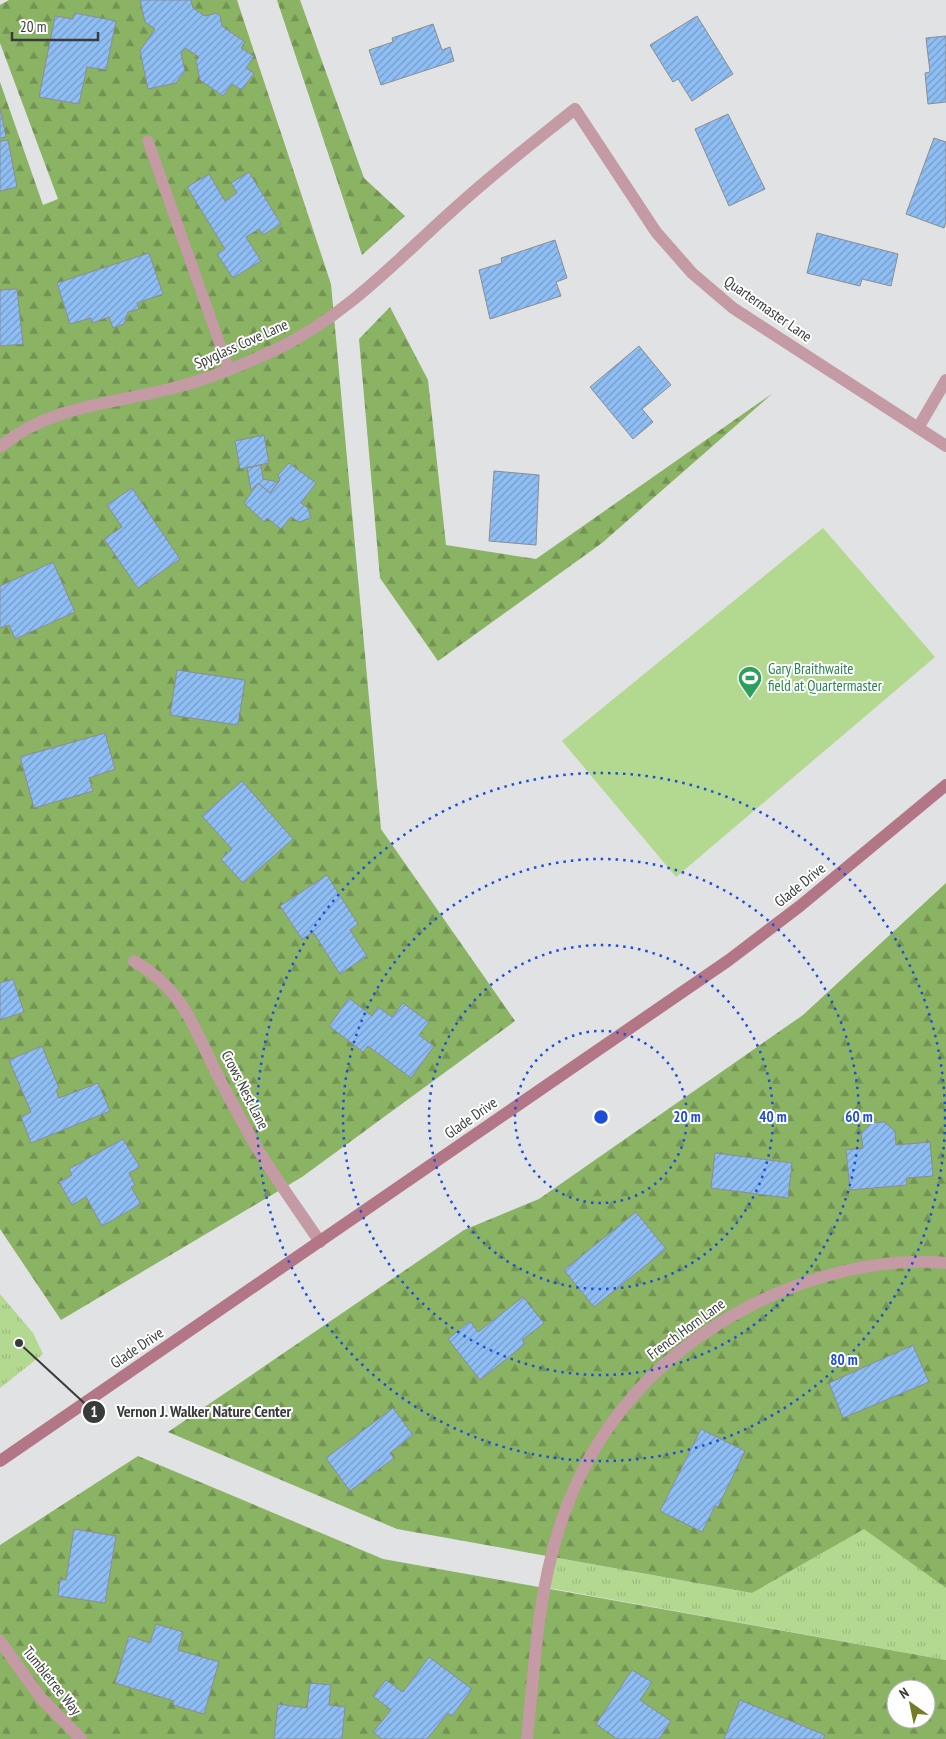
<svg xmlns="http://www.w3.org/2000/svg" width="946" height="1739" viewBox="0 0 946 1739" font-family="'PT Sans Narrow',sans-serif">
<defs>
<pattern id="grass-tufts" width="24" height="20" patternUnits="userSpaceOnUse" patternTransform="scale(1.25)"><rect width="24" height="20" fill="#b2d98f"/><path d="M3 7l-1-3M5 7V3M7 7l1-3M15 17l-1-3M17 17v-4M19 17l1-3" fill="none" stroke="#9abb7c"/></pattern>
<pattern id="forest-firs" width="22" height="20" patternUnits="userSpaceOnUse" patternTransform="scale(1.25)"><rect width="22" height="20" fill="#8ab363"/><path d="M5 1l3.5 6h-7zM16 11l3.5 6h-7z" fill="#729353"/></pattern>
<pattern id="building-hatch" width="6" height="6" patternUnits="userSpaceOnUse" patternTransform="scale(1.25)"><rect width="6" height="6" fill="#8ebef4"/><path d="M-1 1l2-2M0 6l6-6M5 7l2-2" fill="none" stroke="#759bc7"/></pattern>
</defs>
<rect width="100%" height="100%" fill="#e0e2e4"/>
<path fill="url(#grass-tufts)" d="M 0,1294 L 33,1333 L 43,1354 L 0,1388 Z
M 864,1528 L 946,1588 L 946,1660 L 544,1587 L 551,1557 L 752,1593 Z"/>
<path fill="url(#forest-firs)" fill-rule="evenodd" d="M 9,0 L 237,0 L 331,284 L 381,829 L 515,1021 L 302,1177 L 61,1320 L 0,1229 L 0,82 L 43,205 L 58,199 L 0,43 L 0,5 Z
M 277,0 L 300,0 L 364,178 L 405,216 L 362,255 Z
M 390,307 L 428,380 L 446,545 L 536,559 L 773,393 L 602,543 L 438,661 L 380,578 L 359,339 Z
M 946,883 L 946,1588 L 864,1529 L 752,1593 L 397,1529 L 168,1432 L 464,1230 L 539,1199 L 803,1015 Z
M 138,1456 L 383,1559 L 946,1660 L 946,1739 L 0,1739 L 0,1545 ZM 896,1689 L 926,1689 L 926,1719 L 896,1719 Z"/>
<path fill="#b2d98f" d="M 823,528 L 935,657 L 676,877 L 562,741 Z"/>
<path fill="url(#building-hatch)" stroke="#8b8d8f" d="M 140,0 L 191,0 L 193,8 L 205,16 L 217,13 L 220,16 L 222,26 L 245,42 L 241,48 L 254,56 L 246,68 L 254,73 L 242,90 L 232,84 L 223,96 L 200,80 L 196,61 L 199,57 L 185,48 L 181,53 L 185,71 L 176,83 L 148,89 L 140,51 L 155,29 L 145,22 Z
M 75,13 L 116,21 L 106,70 L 87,67 L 79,104 L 39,97 L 55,16 L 73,19 Z
M 697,16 L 733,74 L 692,101 L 678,79 L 673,82 L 650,45 Z
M 433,24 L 442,50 L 450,47 L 454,61 L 381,85 L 369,50 L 393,42 L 392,38 Z
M 946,36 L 946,102 L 928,104 L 925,73 L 930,72 L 926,38 Z
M 0,107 L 6,137 L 0,138 Z
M 728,114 L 765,189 L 729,206 L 695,129 Z
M 934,138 L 946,142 L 946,222 L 944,228 L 906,214 Z
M 8,140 L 17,187 L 0,191 L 0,141 Z
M 249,172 L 281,224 L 263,235 L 259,229 L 246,237 L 261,261 L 233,278 L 217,254 L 225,249 L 187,187 L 209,174 L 225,201 L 237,193 L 231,183 Z
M 817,233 L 898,254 L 891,286 L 862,279 L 860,286 L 807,273 Z
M 555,240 L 567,278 L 556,282 L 561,296 L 490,319 L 479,270 L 502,263 L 501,258 Z
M 149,253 L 163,294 L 137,303 L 139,309 L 128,312 L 124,324 L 113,328 L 109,317 L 92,323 L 91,318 L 70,324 L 57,283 Z
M 17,289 L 23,344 L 0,346 L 0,290 Z
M 639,346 L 671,385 L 642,409 L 653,422 L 633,439 L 590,387 Z
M 264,435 L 269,463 L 240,469 L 235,441 Z
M 289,463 L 316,483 L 301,503 L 308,508 L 311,518 L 299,522 L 291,517 L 281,529 L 267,518 L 264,522 L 244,503 L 258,483 L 270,493 L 280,480 L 278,475 Z
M 261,465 L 263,479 L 278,482 L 270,493 L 258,483 L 251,490 L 247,468 Z
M 494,471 L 539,475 L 536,545 L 489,541 Z
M 132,488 L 180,559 L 138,588 L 104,539 L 122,527 L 107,505 Z
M 53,562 L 75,612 L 15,639 L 9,625 L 0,628 L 0,586 Z
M 177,670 L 245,680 L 238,725 L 170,715 Z
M 105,733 L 115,769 L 89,778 L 93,791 L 34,808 L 20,757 Z
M 242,781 L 293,839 L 243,883 L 221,859 L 232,849 L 202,816 Z
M 327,875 L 358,924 L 350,930 L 367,956 L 340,974 L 313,932 L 302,939 L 280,906 Z
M 13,979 L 24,1012 L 0,1020 L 0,983 Z
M 349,998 L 372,1016 L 378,1007 L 392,1017 L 403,1003 L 429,1022 L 419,1035 L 434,1046 L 411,1078 L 368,1046 L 363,1052 L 329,1026 Z
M 42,1046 L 59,1088 L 56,1090 L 59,1098 L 98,1083 L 110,1111 L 31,1143 L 21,1117 L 31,1112 L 9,1060 Z
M 884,1122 L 895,1131 L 896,1145 L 930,1142 L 933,1176 L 906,1178 L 907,1185 L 850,1190 L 846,1150 L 863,1148 L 861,1134 L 871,1123 Z
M 123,1139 L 140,1167 L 129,1173 L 135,1185 L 131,1187 L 141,1204 L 102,1226 L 86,1197 L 72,1205 L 59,1182 L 72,1175 L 69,1169 Z
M 715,1153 L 792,1163 L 788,1198 L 711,1188 Z
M 636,1212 L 666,1249 L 594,1307 L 564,1270 Z
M 523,1297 L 544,1323 L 522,1340 L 525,1344 L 480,1380 L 448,1339 L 470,1321 L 478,1332 Z
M 913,1345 L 929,1382 L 843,1418 L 829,1383 Z
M 393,1408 L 413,1435 L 390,1453 L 394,1458 L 350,1491 L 326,1458 Z
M 701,1429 L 745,1451 L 718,1507 L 715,1506 L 702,1532 L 660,1511 Z
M 74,1529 L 116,1536 L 105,1603 L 58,1596 L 60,1579 L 66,1580 Z
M 156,1624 L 183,1632 L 178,1650 L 219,1662 L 204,1714 L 173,1705 L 174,1701 L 115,1683 L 129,1636 L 150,1643 Z
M 429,1657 L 472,1689 L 452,1716 L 448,1713 L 427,1739 L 382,1739 L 373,1732 L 391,1710 L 373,1696 L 386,1680 L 403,1692 Z
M 632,1670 L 652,1682 L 640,1700 L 671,1721 L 659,1739 L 617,1739 L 596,1724 Z
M 310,1683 L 331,1685 L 329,1705 L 345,1707 L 342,1739 L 274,1739 L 278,1704 L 307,1708 Z
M 740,1700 L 825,1735 L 823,1739 L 724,1739 Z"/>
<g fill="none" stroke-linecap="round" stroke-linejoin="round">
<path stroke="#c49aa4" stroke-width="11" d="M 148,141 L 229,370"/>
<path stroke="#c49aa4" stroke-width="12" d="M 918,428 L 946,380
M 0,447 C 50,405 113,404 173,388 C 210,379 245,364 279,348 C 347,315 398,259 453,210 C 492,174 534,142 575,109 L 656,232 L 692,273 L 733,308 L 946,446
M 134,961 C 184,990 194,1028 218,1076 C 229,1098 242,1121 254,1143 C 274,1177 298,1209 320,1242
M 0,1641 L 40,1697 L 81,1739
M 527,1739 C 533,1683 536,1625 548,1570 C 574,1449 645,1358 756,1303 C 813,1275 882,1257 946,1263"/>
<path stroke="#b37686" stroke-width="12" d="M 0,1461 L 729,960 L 800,906 L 946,785"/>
</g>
<g fill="none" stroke="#1d4ed8" stroke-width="2.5" stroke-dasharray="2.5 5">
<circle cx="601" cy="1117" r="86"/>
<circle cx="601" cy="1117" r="172"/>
<circle cx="601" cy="1117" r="258"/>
<circle cx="601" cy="1117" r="344"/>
</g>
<defs>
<symbol id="stadium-pin" viewBox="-11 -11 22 30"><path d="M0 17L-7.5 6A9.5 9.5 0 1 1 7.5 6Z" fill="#2e9e5b" stroke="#fff"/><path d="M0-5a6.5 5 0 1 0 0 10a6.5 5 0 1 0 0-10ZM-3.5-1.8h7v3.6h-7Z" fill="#fff"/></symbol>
</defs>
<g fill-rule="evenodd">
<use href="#stadium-pin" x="736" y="664" width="28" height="38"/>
</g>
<g text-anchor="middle" stroke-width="4" stroke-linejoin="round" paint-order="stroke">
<g font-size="15" fill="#393a3a" stroke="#fff">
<text transform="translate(768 309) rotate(35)" y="5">Quartermaster Lane</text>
<text transform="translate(241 344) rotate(-24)" y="5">Spyglass Cove Lane</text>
<text transform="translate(800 885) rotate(-39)" y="5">Glade Drive</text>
<text transform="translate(245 1090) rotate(63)" y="5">Crows Nest Lane</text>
<text transform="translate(471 1118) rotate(-35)" y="5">Glade Drive</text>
<text transform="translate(686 1329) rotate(-36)" y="5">French Horn Lane</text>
<text transform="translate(137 1348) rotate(-34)" y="5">Glade Drive</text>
<text transform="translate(52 1681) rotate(51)" y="5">Tumbletree Way</text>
</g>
<g font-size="15" fill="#27864d" stroke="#fff" text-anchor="start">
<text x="768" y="674">Gary Braithwaite<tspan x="768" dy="17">field at Quartermaster</tspan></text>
</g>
</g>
<circle cx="601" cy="1117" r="8" fill="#1d4ed8" stroke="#fff" stroke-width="2.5"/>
<g font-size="15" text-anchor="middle" font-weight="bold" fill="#1d4ed8" stroke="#fff" stroke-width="4" stroke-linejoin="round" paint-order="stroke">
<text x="687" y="1122">20 m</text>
<text x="773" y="1122">40 m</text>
<text x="859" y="1122">60 m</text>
<text x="844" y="1365">80 m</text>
</g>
<path fill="none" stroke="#393a3a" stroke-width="2" d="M19 1343L94 1412"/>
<g fill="#393a3a" stroke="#fff" stroke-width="2">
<circle cx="19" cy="1343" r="5"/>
<circle cx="94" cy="1412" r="12"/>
</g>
<g font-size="15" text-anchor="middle" font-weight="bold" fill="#fff">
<text x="94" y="1417">1</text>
</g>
<g font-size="16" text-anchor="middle" font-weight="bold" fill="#393a3a" stroke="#fff" stroke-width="4" stroke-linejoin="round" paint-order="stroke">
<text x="204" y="1417">Vernon J. Walker Nature Center</text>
</g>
<g transform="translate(911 1704) rotate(327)"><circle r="24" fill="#ffffff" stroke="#b0b0b0"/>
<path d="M0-4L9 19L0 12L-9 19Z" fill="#747c27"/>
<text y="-8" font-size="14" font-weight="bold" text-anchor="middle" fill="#393a3a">N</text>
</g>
<path d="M12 32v8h86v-8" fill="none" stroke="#393a3a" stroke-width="2.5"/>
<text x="20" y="32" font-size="15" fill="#393a3a" stroke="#ffffff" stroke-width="4" paint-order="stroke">20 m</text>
</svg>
